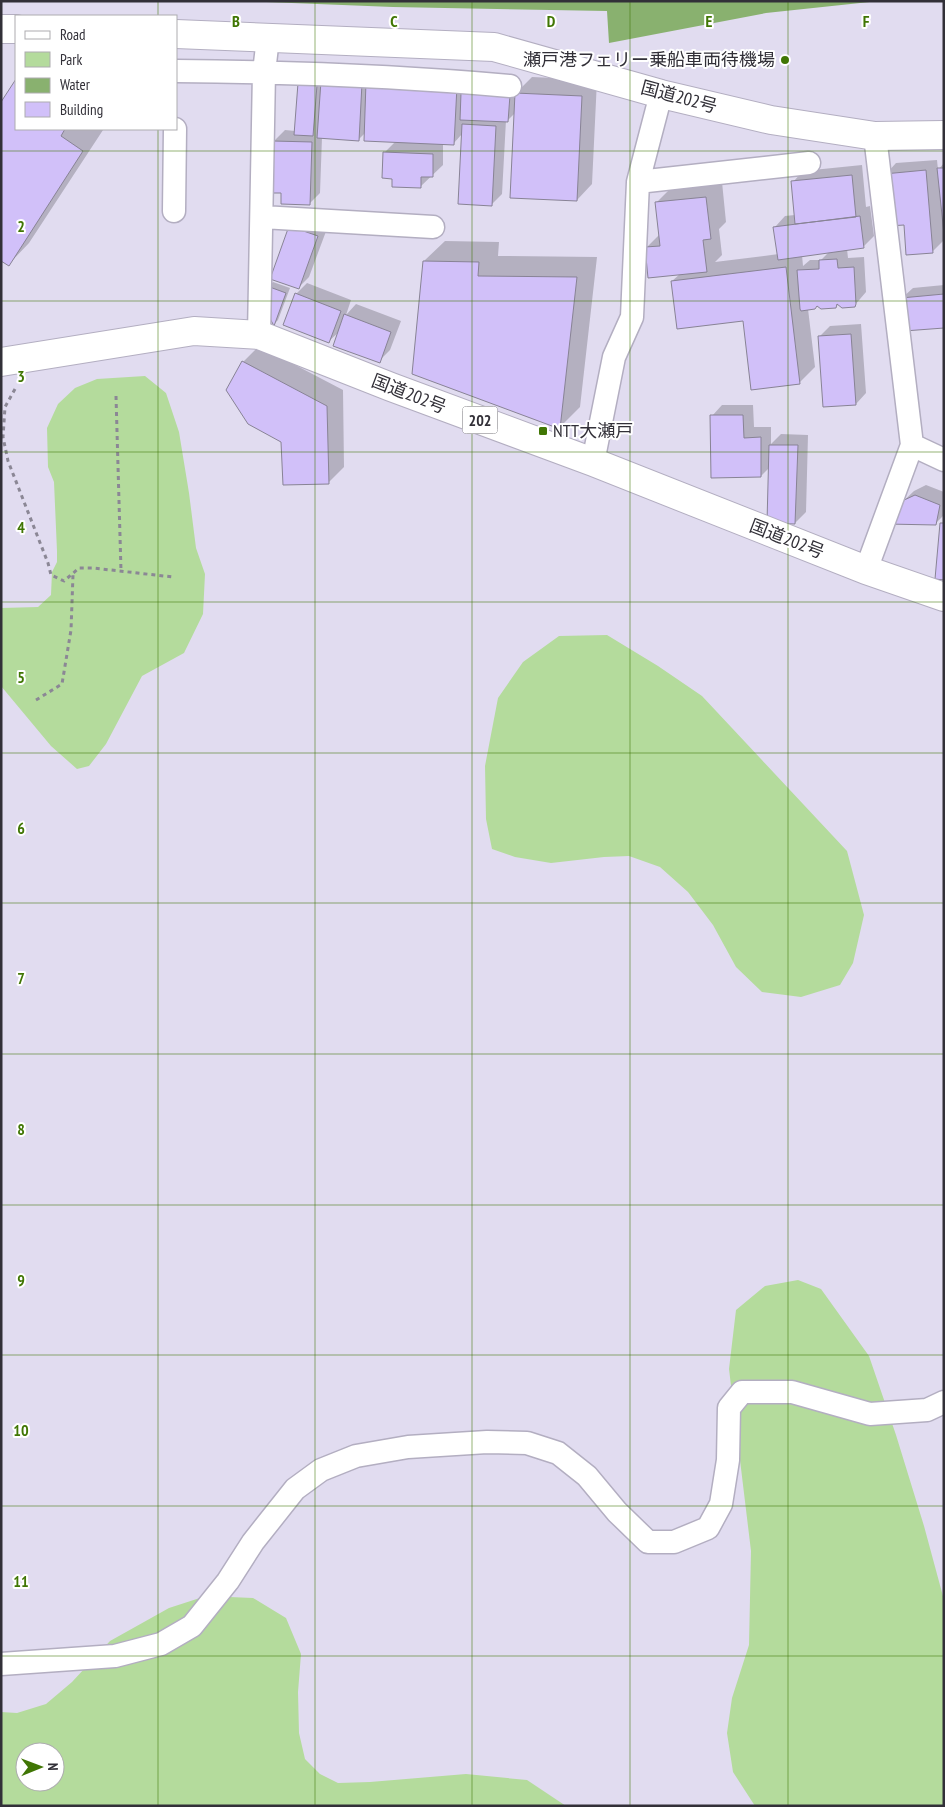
<svg xmlns="http://www.w3.org/2000/svg" width="945" height="1807" viewBox="0 0 945 1807" font-family="'PT Sans Narrow','Noto Sans JP',sans-serif">
<rect width="100%" height="100%" fill="#e1dcf0"/>
<path fill="#b4db9c" fill-rule="evenodd" d="M 145,376 L 166,393 L 179,432 L 189,493 L 196,548 L 205,574 L 203,614 L 184,653 L 142,676 L 106,744 L 89,766 L 77,769 L 51,746 L 1,686 L 1,608 L 38,607 L 51,595 L 52,572 L 57,562 L 57,551 L 54,482 L 48,467 L 47,428 L 58,404 L 75,388 L 97,379 Z
M 607,635 L 658,666 L 702,696 L 847,851 L 864,915 L 853,963 L 840,985 L 801,997 L 762,992 L 736,967 L 713,925 L 688,892 L 660,867 L 629,856 L 604,857 L 551,863 L 515,857 L 492,849 L 486,819 L 485,766 L 498,698 L 523,662 L 559,636 Z
M 798,1280 L 821,1289 L 869,1356 L 896,1435 L 924,1526 L 944,1600 L 944,1806 L 755,1806 L 733,1772 L 727,1733 L 732,1698 L 749,1645 L 751,1551 L 729,1369 L 736,1310 L 765,1286 Z
M 206,1596 L 253,1598 L 286,1618 L 301,1654 L 298,1692 L 299,1733 L 305,1759 L 320,1774 L 338,1783 L 370,1782 L 466,1774 L 527,1780 L 566,1806 L 1,1806 L 1,1712 L 17,1713 L 46,1704 L 72,1682 L 110,1641 L 169,1608 ZM 25,1752 L 55,1752 L 55,1782 L 25,1782 Z"/>
<path fill="#89b16f" d="M 244,1 L 879,1 L 766,13 L 609,43 L 607,11 L 393,7 Z"/>
<path fill="#0003" fill-rule="evenodd" d="M 383,66 L 472,71 L 472,82 L 519,90 L 532,77 L 597,80 L 592,184 L 577,200 L 515,113 L 508,120 L 506,120 L 502,194 L 491,205 L 462,134 L 453,144 L 443,143 L 443,165 L 420,187 L 393,177 L 384,153 L 396,141 L 365,133 L 359,139 L 322,137 L 320,193 L 310,203 L 283,192 L 274,141 L 285,130 L 295,131 L 299,84 ZM 471,94 L 516,94 L 516,96 Z
M 16,81 L 16,129 L 103,130 L 29,243 L 9,264 L 1,104 Z
M 937,160 L 938,170 L 944,163 L 944,240 L 933,251 L 905,223 L 886,174 L 896,163 Z
M 862,165 L 866,207 L 870,206 L 874,236 L 863,247 L 847,249 L 848,258 L 864,257 L 866,292 L 854,306 L 839,304 L 835,307 L 818,305 L 808,309 L 815,367 L 799,383 L 744,320 L 672,281 L 680,274 L 646,248 L 660,234 L 656,203 L 672,187 L 722,182 L 726,222 L 719,229 L 722,255 L 715,262 L 779,254 L 775,227 L 785,216 L 795,215 L 793,182 L 803,171 ZM 829,252 L 821,260 L 810,260 L 803,266 L 802,255 Z
M 328,226 L 309,277 L 298,288 L 290,227 Z
M 445,241 L 499,242 L 498,256 L 597,257 L 580,407 L 559,428 L 424,261 Z
M 273,282 L 290,288 L 278,320 L 274,324 L 268,287 Z
M 307,283 L 351,300 L 346,315 L 356,304 L 401,321 L 390,350 L 379,361 L 340,331 L 329,341 L 296,294 Z
M 944,285 L 944,326 L 902,298 L 913,288 Z
M 861,324 L 866,393 L 856,404 L 819,337 L 830,326 Z
M 259,346 L 343,390 L 344,467 L 328,483 L 282,441 L 243,362 Z
M 722,405 L 753,405 L 754,427 L 771,427 L 771,444 L 781,434 L 808,435 L 806,512 L 795,523 L 770,467 L 761,476 L 712,416 Z
M 926,485 L 944,492 L 944,515 L 936,523 L 892,512 L 914,491 Z"/>
<path fill="#d1c0f9" stroke="#888395" d="M 16,79 L 16,129 L 65,129 L 61,136 L 83,151 L 9,266 L 1,261 L 1,102 Z
M 321,81 L 362,83 L 359,141 L 317,138 Z
M 366,82 L 457,86 L 454,145 L 364,141 Z
M 298,83 L 317,85 L 313,136 L 294,135 Z
M 461,93 L 510,95 L 508,122 L 460,120 Z
M 515,93 L 582,96 L 577,201 L 510,198 Z
M 462,124 L 496,126 L 492,206 L 458,204 Z
M 273,141 L 312,142 L 310,205 L 281,204 L 281,193 L 270,193 Z
M 383,152 L 433,154 L 433,177 L 421,177 L 421,188 L 392,187 L 392,179 L 382,178 Z
M 937,168 L 944,168 L 944,234 Z
M 926,170 L 933,253 L 906,255 L 904,225 L 889,226 L 884,174 Z
M 852,175 L 856,217 L 795,224 L 791,181 Z
M 706,197 L 711,239 L 703,240 L 707,272 L 648,278 L 645,247 L 660,246 L 655,202 Z
M 860,216 L 864,248 L 778,260 L 773,227 Z
M 289,226 L 318,236 L 299,289 L 270,279 Z
M 837,259 L 838,268 L 854,267 L 856,304 L 855,307 L 842,308 L 837,304 L 836,308 L 821,309 L 817,306 L 815,309 L 801,311 L 800,309 L 797,270 L 819,269 L 819,260 Z
M 423,261 L 479,262 L 478,276 L 577,277 L 560,429 L 412,374 Z
M 786,267 L 800,384 L 751,390 L 743,321 L 677,329 L 671,281 Z
M 267,286 L 286,293 L 274,326 L 264,307 Z
M 295,293 L 341,311 L 329,343 L 283,325 Z
M 944,294 L 944,328 L 904,331 L 901,298 Z
M 344,314 L 391,332 L 380,363 L 333,346 Z
M 851,334 L 856,405 L 823,407 L 818,336 Z
M 242,361 L 327,406 L 329,484 L 283,485 L 281,442 L 248,424 L 226,390 Z
M 710,415 L 743,415 L 744,438 L 761,437 L 761,477 L 711,478 Z
M 769,445 L 798,445 L 795,524 L 767,523 Z
M 915,495 L 940,505 L 936,525 L 887,524 L 902,501 Z
M 940,523 L 944,523 L 944,580 L 935,579 Z"/>
<g fill="none" stroke-linecap="round" stroke-linejoin="round">
<defs>
<path id="street" d="M 176,71 C 288,72 399,76 510,86
M 638,182 L 809,163
M 174,211 L 175,129
M 262,217 L 433,227
M 259,335 L 264,72 L 268,38
M 912,445 L 944,460
M 593,462 L 614,357 L 632,317 L 638,182 L 661,94
M 866,570 L 912,445 L 875,136
M 1,1664 L 115,1656 L 161,1644 L 192,1626 L 228,1581 L 253,1542 L 295,1489 L 321,1470 L 356,1456 L 408,1447 L 487,1442 L 527,1443 L 558,1453 L 587,1476 L 617,1512 L 648,1542 L 674,1542 L 708,1528 L 721,1504 L 728,1460 L 729,1408 L 742,1392 L 792,1392 L 870,1414 L 927,1410 L 944,1402"/>
<path id="highway" d="M 1,29 L 16,29
M 176,34 L 494,47 L 661,94 L 771,120 L 875,136 L 944,135
M 1,362 L 194,331 L 259,335 L 391,387 L 593,462 L 866,570 L 944,597"/>
</defs>
<use href="#street" stroke="#b3aec1" stroke-width="25"/>
<use href="#highway" stroke="#b3aec1" stroke-width="30"/>
<path stroke="#8b8795" stroke-width="3" stroke-dasharray="4 4" stroke-linecap="butt" d="M 15,389 L 5,407 L 3,437 L 8,461 L 48,563 L 51,575 L 64,581 L 79,568 L 93,568 L 173,577
M 116,396 L 121,571
M 36,700 L 62,684 L 71,630 L 73,575"/>
<use href="#street" stroke="#fff" stroke-width="22"/>
<use href="#highway" stroke="#fff" stroke-width="28"/>
</g>
<path fill="none" stroke="#407604" stroke-width="1" stroke-opacity="0.55" d="M 158,1 L 158,16M 315,1 L 315,1806M 472,1 L 472,1806M 630,1 L 630,1806M 788,1 L 788,1806M 158,129 L 158,1806M 1,151 L 944,151M 1,301 L 944,301M 1,452 L 944,452M 1,602 L 944,602M 1,753 L 944,753M 1,903 L 944,903M 1,1054 L 944,1054M 1,1205 L 944,1205M 1,1355 L 944,1355M 1,1506 L 944,1506M 1,1656 L 944,1656"/>
<g fill="#407604" stroke="#fff" stroke-width="2">
<circle cx="785" cy="60" r="5"/>
<rect x="538" y="426" width="10" height="10" rx="2.5"/>
</g>
<g text-anchor="middle" stroke-width="4" stroke-linejoin="round" paint-order="stroke">
<rect fill="#fff" stroke="#706e74" stroke-width="1" x="462.5" y="406.5" width="35" height="27" rx="4"/>
<g font-size="16" font-weight="bold" fill="#323038">
<text x="480" y="426">202</text>
</g>
<g font-size="18" fill="#323038" stroke="#fff" text-anchor="end">
<text x="775" y="66">瀬戸港フェリー乗船車両待機場</text>
<text x="553" y="437" text-anchor="start">NTT大瀬戸</text>
</g>
<g font-size="18" fill="#323038" stroke="#fff">
<text transform="translate(679 97) rotate(15)" y="6">国道202号</text>
<text transform="translate(409 394) rotate(21)" y="6">国道202号</text>
<text transform="translate(787 539) rotate(21)" y="6">国道202号</text>
</g>
</g>
<g font-size="16" text-anchor="middle" font-weight="bold" fill="#407604" stroke="#fff" stroke-width="4" stroke-linejoin="round" paint-order="stroke">
<text x="236" y="27">B</text>
<text x="394" y="27">C</text>
<text x="551" y="27">D</text>
<text x="709" y="27">E</text>
<text x="866" y="27">F</text>
<text x="21" y="232">2</text>
<text x="21" y="382">3</text>
<text x="21" y="533">4</text>
<text x="21" y="683">5</text>
<text x="21" y="834">6</text>
<text x="21" y="984">7</text>
<text x="21" y="1135">8</text>
<text x="21" y="1286">9</text>
<text x="21" y="1436">10</text>
<text x="21" y="1587">11</text>
</g>
<rect width="945" height="1807" fill="none" stroke="#323038" stroke-width="5"/>
<rect x="15" y="15" width="162" height="115" fill="#ffffff" stroke="#adacaf"/>
<rect x="25" y="31" width="25" height="8" fill="#ffffff" stroke="#adacaf"/>
<text x="60" y="40" font-size="15" fill="#323038">Road</text>
<rect x="25" y="52" width="25" height="15" fill="#b4db9c" stroke="#adacaf"/>
<text x="60" y="65" font-size="15" fill="#323038">Park</text>
<rect x="25" y="78" width="25" height="15" fill="#89b16f" stroke="#adacaf"/>
<text x="60" y="90" font-size="15" fill="#323038">Water</text>
<rect x="25" y="102" width="25" height="15" fill="#d1c0f9" stroke="#adacaf"/>
<text x="60" y="115" font-size="15" fill="#323038">Building</text>
<g transform="translate(40 1767) rotate(89)"><circle r="24" fill="#ffffff" stroke="#adacaf"/>
<path d="M0-4L9 19L0 12L-9 19Z" fill="#407604"/>
<text y="-8" font-size="14" font-weight="bold" text-anchor="middle" fill="#323038">N</text>
</g>
</svg>
